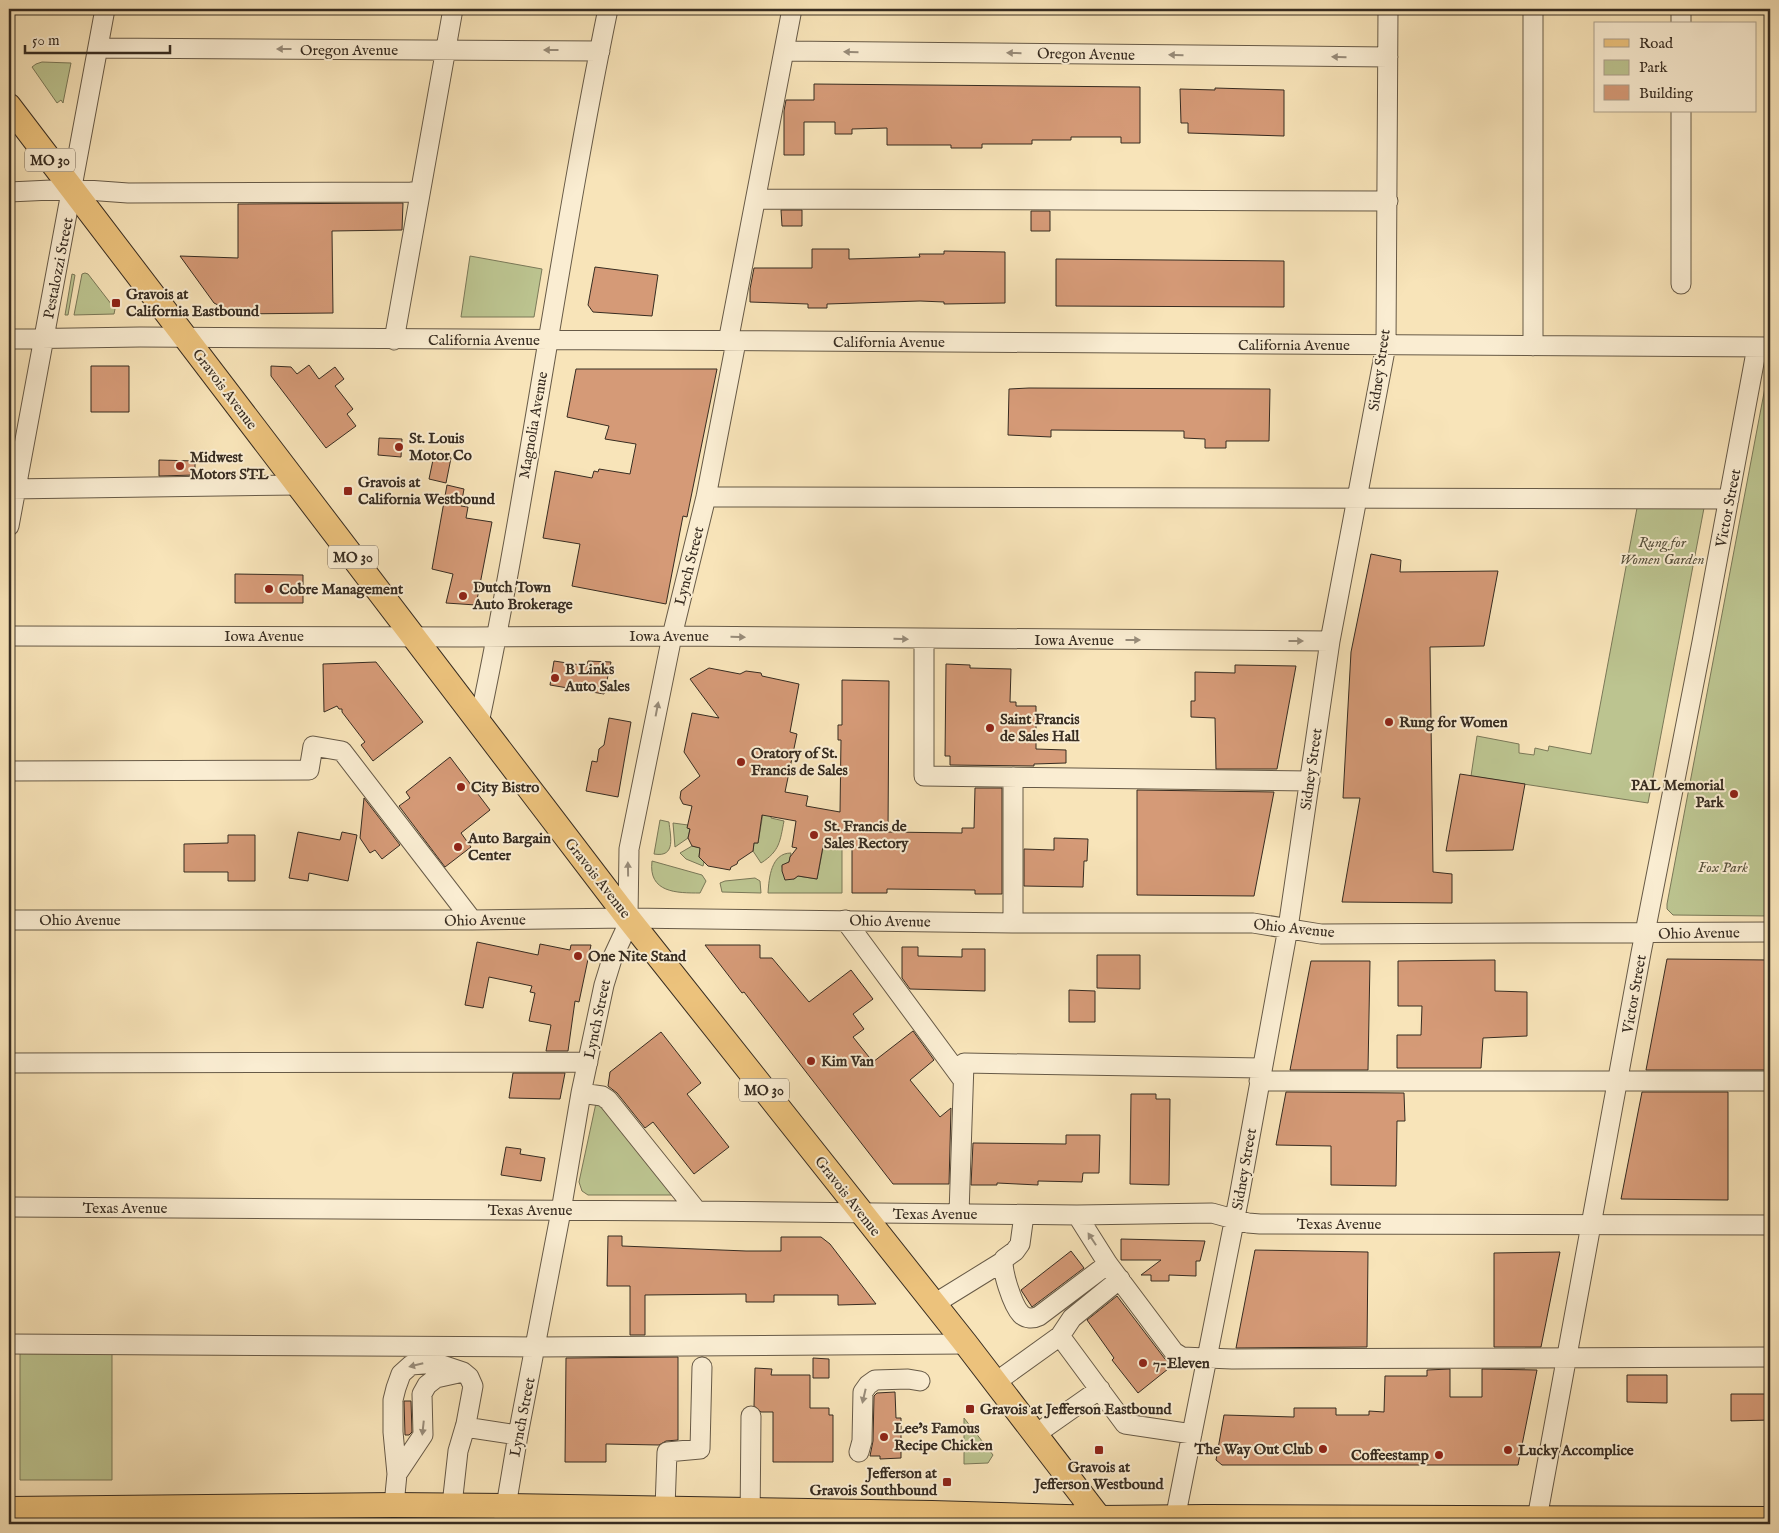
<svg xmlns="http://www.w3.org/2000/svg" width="1779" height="1533" viewBox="0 0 1779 1533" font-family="'IM FELL English',serif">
<rect width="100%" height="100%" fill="#f8e4b9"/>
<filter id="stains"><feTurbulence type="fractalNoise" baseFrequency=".004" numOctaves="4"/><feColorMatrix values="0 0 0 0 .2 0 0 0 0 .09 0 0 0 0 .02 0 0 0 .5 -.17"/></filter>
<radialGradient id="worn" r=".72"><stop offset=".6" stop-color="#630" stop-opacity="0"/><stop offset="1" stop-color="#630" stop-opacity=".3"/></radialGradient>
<path fill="#bcc490" stroke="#7a7858" d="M 42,62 L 71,63 L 63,103 L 61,100 L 57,103 L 32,67 L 36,64 Z
M 470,256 L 542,269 L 534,317 L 461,317 Z
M 85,273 L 88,274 L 115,309 L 114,314 L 74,315 L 82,274 Z
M 72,274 L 75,275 L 68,315 L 65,315 Z
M 1770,370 L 1770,916 L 1673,915 L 1667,909 L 1667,904 L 1767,377 Z
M 1637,508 L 1704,508 L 1648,803 L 1471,776 L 1477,736 L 1519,744 L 1519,753 L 1534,755 L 1535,748 L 1548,751 L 1549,746 L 1591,754 Z
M 768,783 L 776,788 L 771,818 L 784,821 C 780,841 780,851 761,863 L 753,851 L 754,843 L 758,843 Z
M 660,820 L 669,822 C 670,835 677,858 654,854 Z
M 673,823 L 688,825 L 690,829 L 688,838 L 675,847 Z
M 824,843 L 837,846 L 837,849 L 842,849 L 842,893 L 768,893 C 769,878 771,853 791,853 L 789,862 L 782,866 L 784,876 L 794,879 L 798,876 L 817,879 Z
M 692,846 L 700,848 L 699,857 L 704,862 L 703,866 L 686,859 L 680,853 Z
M 652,861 L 702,875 L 706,881 L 700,893 C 677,893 648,893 652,861 Z
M 755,878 L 760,881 L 761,893 L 722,892 L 720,883 L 725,881 Z
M 596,1103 L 605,1106 L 674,1195 L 588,1195 L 582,1191 L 579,1182 Z
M 20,1352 L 112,1352 L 112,1480 L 20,1480 Z
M 964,1418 L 993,1455 L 988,1463 L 964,1464 Z"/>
<path fill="#d59a77" stroke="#372c21" d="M 814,84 L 1140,87 L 1140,143 L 1121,143 L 1121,137 L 1071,137 L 1071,140 L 1032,140 L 1032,144 L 982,144 L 982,148 L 951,148 L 951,145 L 887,145 L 887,128 L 852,129 L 852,134 L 835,134 L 835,122 L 804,122 L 804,155 L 784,155 L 784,111 L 786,100 L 814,100 Z
M 1215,88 L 1284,90 L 1284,136 L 1188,133 L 1188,123 L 1181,123 L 1180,89 L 1215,90 Z
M 403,203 L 402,230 L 332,231 L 333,313 L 236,314 L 214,303 L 180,256 L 238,258 L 238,204 Z
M 781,210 L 802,210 L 802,226 L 782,226 Z
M 1031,211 L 1050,211 L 1050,231 L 1031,231 Z
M 812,249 L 849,249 L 849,259 L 920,257 L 919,254 L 944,254 L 944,251 L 1005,252 L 1005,303 L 944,304 L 944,302 L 920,301 L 827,304 L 827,308 L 808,308 L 808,304 L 750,302 L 750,289 L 754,268 L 812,268 Z
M 1056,259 L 1284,261 L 1284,307 L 1056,306 Z
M 595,267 L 658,275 L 652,316 L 593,312 L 588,305 Z
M 309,365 L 319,379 L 335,367 L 344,379 L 335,386 L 353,409 L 347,414 L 356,426 L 326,448 L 271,376 L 271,366 L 291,367 L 297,374 Z
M 91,366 L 129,366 L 129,412 L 91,412 Z
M 576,369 L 717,369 L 687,517 L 683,516 L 666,604 L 572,586 L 580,544 L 543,538 L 555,471 L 592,478 L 594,471 L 598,472 L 599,469 L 630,474 L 636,444 L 605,439 L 609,426 L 567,417 Z
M 1029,388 L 1270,389 L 1269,441 L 1226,441 L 1226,448 L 1205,448 L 1205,439 L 1184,438 L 1184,431 L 1051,430 L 1051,437 L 1008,435 L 1009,389 Z
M 379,438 L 402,439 L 401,457 L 378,455 Z
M 434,455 L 451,458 L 446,483 L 429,479 Z
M 159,460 L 195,461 L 195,475 L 159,476 Z
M 447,485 L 464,489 L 461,506 L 468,507 L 466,518 L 492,522 L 476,605 L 446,603 L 453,574 L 432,569 Z
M 1371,554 L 1401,560 L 1400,572 L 1498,571 L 1484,646 L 1430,647 L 1433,872 L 1452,874 L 1452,903 L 1342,902 L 1360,798 L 1343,798 L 1351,652 Z
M 235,574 L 303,575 L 303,603 L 235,603 Z
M 554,661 L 587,666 L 588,661 L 611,662 L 604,694 L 550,685 Z
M 376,662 L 423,722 L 373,761 L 361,745 L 365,742 L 342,712 L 342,709 L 339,709 L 337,706 L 324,712 L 323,664 Z
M 946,664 L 970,665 L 970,668 L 1011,669 L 1010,702 L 1016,702 L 1016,706 L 1036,706 L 1036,749 L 1066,750 L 1066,763 L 1034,764 L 1034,766 L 950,765 L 950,756 L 945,756 Z
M 1235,665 L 1296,666 L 1277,769 L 1216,769 L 1215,718 L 1191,717 L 1191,701 L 1195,701 L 1195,672 L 1235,673 Z
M 709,668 L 740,674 L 746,671 L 761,673 L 762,676 L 799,684 L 790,732 L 797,734 L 785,792 L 808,796 L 806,806 L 840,812 L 841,740 L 838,740 L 838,725 L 842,725 L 842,680 L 889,681 L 888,832 L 962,833 L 962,828 L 974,828 L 975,788 L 1002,788 L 1002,894 L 975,894 L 975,890 L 887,889 L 887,893 L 852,893 L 852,846 L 824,841 L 817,879 L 798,876 L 794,879 L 785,880 L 782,871 L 782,865 L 789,862 L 790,857 L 797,848 L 792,847 L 796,821 L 762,815 L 758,843 L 754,843 L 753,851 L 738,861 L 737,864 L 731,867 L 730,870 L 708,866 L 699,857 L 700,848 L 692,846 L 688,838 L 690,829 L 687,828 L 692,806 L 683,804 L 680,798 L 681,791 L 700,776 L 684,752 L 692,713 L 719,718 L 690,679 Z
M 609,718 L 631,722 L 618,797 L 586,791 L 592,761 L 597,762 L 599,749 L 604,745 Z
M 450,757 L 490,810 L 461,833 L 471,847 L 445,867 L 399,806 L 410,798 L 406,792 Z
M 1460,774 L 1525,784 L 1513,850 L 1446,851 Z
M 1137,790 L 1274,792 L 1254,896 L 1137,895 Z
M 364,798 L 400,845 L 382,859 L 375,850 L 370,853 L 360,838 Z
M 298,832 L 340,840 L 342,832 L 357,835 L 348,881 L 309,873 L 308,881 L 289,878 Z
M 228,835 L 255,835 L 255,881 L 228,881 L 228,872 L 184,872 L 184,844 L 228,843 Z
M 1054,838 L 1088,839 L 1087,861 L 1084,861 L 1083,887 L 1024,886 L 1024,849 L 1054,850 Z
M 477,942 L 538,955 L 540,944 L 570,950 L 571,945 L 591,945 L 579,1002 L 575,1001 L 568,1051 L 546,1051 L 551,1025 L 529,1021 L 535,993 L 530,992 L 532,986 L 489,977 L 483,1008 L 465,1005 Z
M 705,945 L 760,945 L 760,958 L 772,958 L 809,1002 L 851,970 L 873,999 L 853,1014 L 864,1029 L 853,1037 L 873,1062 L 913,1031 L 934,1060 L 910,1080 L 940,1117 L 951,1108 L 949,1184 L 893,1184 L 744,992 L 742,993 Z
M 902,947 L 918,947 L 918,956 L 962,957 L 962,949 L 985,949 L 985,991 L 910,989 L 902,978 Z
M 1097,955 L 1140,955 L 1140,989 L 1097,988 Z
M 1667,959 L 1770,960 L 1770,1070 L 1646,1070 Z
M 1495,960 L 1495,991 L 1527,992 L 1527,1036 L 1483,1038 L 1481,1068 L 1397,1068 L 1397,1035 L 1421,1035 L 1422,1006 L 1398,1006 L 1398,961 Z
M 1311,961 L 1370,961 L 1368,1070 L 1290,1070 Z
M 1069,990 L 1095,991 L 1095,1022 L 1069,1022 Z
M 661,1032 L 701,1083 L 687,1094 L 729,1147 L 694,1174 L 653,1122 L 645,1128 L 617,1093 L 608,1086 L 610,1072 Z
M 513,1073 L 565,1073 L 560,1099 L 509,1098 Z
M 1286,1092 L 1404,1093 L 1405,1121 L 1397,1121 L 1396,1186 L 1331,1185 L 1331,1146 L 1276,1145 Z
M 1642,1092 L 1728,1092 L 1728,1200 L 1621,1199 Z
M 1131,1094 L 1156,1094 L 1156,1099 L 1170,1099 L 1169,1185 L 1130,1184 Z
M 1066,1135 L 1100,1135 L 1099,1173 L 1083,1173 L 1082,1182 L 1038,1181 L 1038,1185 L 997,1183 L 997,1185 L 971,1185 L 973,1143 L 1066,1144 Z
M 506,1147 L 521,1149 L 520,1154 L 545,1158 L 541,1181 L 501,1175 Z
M 608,1236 L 622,1236 L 622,1246 L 746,1251 L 781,1251 L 781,1237 L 821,1237 L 830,1244 L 876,1304 L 838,1305 L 838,1295 L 774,1295 L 774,1302 L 746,1302 L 746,1294 L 645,1295 L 645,1335 L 630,1335 L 630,1286 L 607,1286 Z
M 1121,1239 L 1205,1241 L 1200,1261 L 1196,1261 L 1196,1276 L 1169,1275 L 1169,1281 L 1151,1281 L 1151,1275 L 1141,1275 L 1161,1260 L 1121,1260 Z
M 1255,1250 L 1368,1252 L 1367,1347 L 1236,1348 Z
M 1071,1251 L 1084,1268 L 1032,1307 L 1021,1290 Z
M 1560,1252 L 1541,1347 L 1494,1347 L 1494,1253 Z
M 1117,1296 L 1165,1359 L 1173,1365 L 1138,1393 L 1112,1360 L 1114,1358 L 1087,1320 Z
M 678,1357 L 678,1440 L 666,1441 L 659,1445 L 606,1444 L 606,1462 L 565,1462 L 566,1358 Z
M 813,1358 L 829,1359 L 829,1378 L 813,1378 Z
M 755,1368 L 772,1369 L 771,1375 L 810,1375 L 810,1408 L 829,1408 L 829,1415 L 833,1415 L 833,1462 L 773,1462 L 773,1412 L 761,1412 L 754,1406 Z
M 1450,1369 L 1450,1397 L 1482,1397 L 1482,1369 L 1537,1370 L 1518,1465 L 1222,1465 L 1216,1460 L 1224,1415 L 1294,1417 L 1294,1408 L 1336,1408 L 1336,1415 L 1369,1415 L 1369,1411 L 1384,1412 L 1385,1376 L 1427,1376 L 1427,1370 Z
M 1627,1375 L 1667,1375 L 1667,1403 L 1627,1402 Z
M 895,1392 L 896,1418 L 901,1418 L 901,1458 L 880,1459 L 880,1456 L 870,1456 L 873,1441 L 874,1396 L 877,1393 Z
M 1731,1394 L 1770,1394 L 1770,1420 L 1731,1421 Z
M 404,1401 L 411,1401 L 412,1432 L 409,1435 L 405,1435 Z"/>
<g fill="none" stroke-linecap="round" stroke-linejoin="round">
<defs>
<path id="minor" d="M 1533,9 L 1533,346
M 1681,24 L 1681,9
M 98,48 L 600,51
M 784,51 L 1388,57
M 9,192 L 73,189 L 128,193 L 412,192 L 420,190
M 756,199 L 1388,201
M 1681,284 L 1681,111
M 9,339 L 140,337 L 1770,347
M 394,340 L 453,9
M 728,342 L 792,9
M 9,489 L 299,485
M 706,497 L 1729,499
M 9,526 L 105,9
M 9,636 L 472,637 L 672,636 L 1330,641
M 924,639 L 924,776 L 1310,781
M 479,723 C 529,486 559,246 608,9
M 9,771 L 309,770 L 313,746 L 342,751 L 472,920
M 9,920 L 472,920 L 628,918 L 1013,923 L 1253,923 L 1321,934 L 1770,932
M 845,920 L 963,1080
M 1013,923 L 1013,777
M 9,1063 L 588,1062
M 1259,1081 L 1770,1081
M 581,1093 L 602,1096 L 608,1100 L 697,1211
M 9,1207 L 697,1211 L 1077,1215 L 1212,1213 L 1248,1223 L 1260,1224 L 1770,1225
M 959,1214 L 964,1063 L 1261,1068
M 1024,1215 L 1020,1244 L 1015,1251 L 1004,1259 C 1000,1268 1013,1306 1021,1314 C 1026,1319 1033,1319 1039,1316 L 1108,1264
M 1077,1215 L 1108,1264 L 1174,1352 L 1182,1357 L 1232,1359 L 1770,1357
M 934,1304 L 1002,1262
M 1060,1336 L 1072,1318 L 1120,1279
M 9,1344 L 536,1347 L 966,1344
M 996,1382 L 1060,1336 L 1125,1424 L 1192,1434
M 465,1427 L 518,1435
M 1036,1434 L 1100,1389
M 859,1452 L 862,1441 L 863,1392 L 868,1385 L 875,1380 L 908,1379 L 920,1381
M 397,1474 L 423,1435 L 422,1394 L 427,1385 L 436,1378 L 463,1372
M 394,1505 L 397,1474 L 393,1432 L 393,1400 L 396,1388 L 401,1374 L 411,1365 L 436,1363 L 463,1372 L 469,1377 L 473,1386 L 466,1424 L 458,1451 L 452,1505
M 665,1508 L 667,1452 L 700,1449 L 702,1367
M 503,1524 L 518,1435 L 561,1211 L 581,1093 L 604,985 L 612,959 L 625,931 L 628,918 L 629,849 L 672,636 L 706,497 L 736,342
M 750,1524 L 751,1416
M 1174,1524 L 1239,1197 L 1288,928 L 1330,641 L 1386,345 L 1388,9
M 1536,1524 L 1641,953 L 1702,642 L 1757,347"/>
<path id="major" d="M 9,106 L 628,918 L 966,1344 L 1104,1524
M 9,1509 L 394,1505 L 507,1506 L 932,1513 L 1099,1518 L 1207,1517 L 1770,1519"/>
</defs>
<use href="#minor" stroke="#675a47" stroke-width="21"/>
<use href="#major" stroke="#372c21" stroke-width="26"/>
<use href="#minor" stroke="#faedd2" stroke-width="19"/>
<use href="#major" stroke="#ecc27c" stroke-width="24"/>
</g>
<defs><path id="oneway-solid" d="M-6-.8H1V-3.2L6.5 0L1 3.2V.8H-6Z" transform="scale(1.25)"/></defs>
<g fill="#988c7a">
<use href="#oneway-solid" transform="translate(284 49) rotate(-180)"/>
<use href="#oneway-solid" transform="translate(551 50) rotate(-180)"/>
<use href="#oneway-solid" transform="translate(851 52) rotate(-179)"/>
<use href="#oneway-solid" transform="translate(1014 53) rotate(-179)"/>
<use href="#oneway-solid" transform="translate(1176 55) rotate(-179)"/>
<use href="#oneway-solid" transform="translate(1339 57) rotate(-179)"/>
<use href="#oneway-solid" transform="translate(738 637) rotate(1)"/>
<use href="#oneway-solid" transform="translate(901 639) rotate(1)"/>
<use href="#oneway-solid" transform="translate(1133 640)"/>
<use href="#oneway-solid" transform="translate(1296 641)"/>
<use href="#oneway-solid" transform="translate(657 709) rotate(-79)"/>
<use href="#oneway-solid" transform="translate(628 869) rotate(-91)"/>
<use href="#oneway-solid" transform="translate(1092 1239) rotate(-123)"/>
<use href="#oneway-solid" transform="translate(416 1365) rotate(166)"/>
<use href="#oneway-solid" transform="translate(864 1396) rotate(103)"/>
<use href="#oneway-solid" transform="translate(423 1428) rotate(96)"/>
</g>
<g fill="#8f2418" stroke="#faedd2" stroke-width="2">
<rect x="111" y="298" width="10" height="10" rx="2.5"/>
<circle cx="399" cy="447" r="5"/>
<circle cx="180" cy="466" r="5"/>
<rect x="343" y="486" width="10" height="10" rx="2.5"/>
<circle cx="269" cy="589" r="5"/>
<circle cx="463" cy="596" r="5"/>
<circle cx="555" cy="678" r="5"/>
<circle cx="1389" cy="722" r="5"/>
<circle cx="990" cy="728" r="5"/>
<circle cx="741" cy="762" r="5"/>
<circle cx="461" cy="787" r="5"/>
<circle cx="1734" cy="794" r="5"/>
<circle cx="814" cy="835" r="5"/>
<circle cx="458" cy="847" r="5"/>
<circle cx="578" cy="956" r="5"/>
<circle cx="811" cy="1061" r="5"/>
<circle cx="1143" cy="1363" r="5"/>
<rect x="965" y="1404" width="10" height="10" rx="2.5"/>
<circle cx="884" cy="1437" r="5"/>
<circle cx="1323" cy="1449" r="5"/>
<rect x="1094" y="1445" width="10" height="10" rx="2.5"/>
<circle cx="1508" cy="1450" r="5"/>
<circle cx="1439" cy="1455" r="5"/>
<rect x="942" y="1477" width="10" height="10" rx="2.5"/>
</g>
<g text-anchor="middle" stroke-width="4" stroke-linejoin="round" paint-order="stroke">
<g fill="#faedd2" stroke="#726656" stroke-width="1">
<rect x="25" y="148.5" width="50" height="23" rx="4"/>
<rect x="328" y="545.5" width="50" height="23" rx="4"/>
<rect x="739" y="1078.5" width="50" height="23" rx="4"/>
</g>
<g font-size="14" font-weight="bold" fill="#372c21">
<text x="50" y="165">MO 30</text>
<text x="353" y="562">MO 30</text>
<text x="764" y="1095">MO 30</text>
</g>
<g font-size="15" fill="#372c21" stroke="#faedd2">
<text x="349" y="55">Oregon Avenue</text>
<text transform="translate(1086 54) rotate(1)" y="5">Oregon Avenue</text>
<text transform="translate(58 268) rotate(-79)" y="5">Pestalozzi Street</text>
<text x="484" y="345">California Avenue</text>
<text x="889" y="347">California Avenue</text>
<text x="1294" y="350">California Avenue</text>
<text transform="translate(1379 370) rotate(-82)" y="5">Sidney Street</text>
<text transform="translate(225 389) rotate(53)" y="5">Gravois Avenue</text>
<text transform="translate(533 425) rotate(-80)" y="5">Magnolia Avenue</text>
<text transform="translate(1728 508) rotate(-79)" y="5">Victor Street</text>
<text transform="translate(689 566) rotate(-76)" y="5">Lynch Street</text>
<text x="264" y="641">Iowa Avenue</text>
<text x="669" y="641">Iowa Avenue</text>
<text x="1074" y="645">Iowa Avenue</text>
<text transform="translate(1311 769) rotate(-82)" y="5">Sidney Street</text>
<text transform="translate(598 878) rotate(52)" y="5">Gravois Avenue</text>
<text x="80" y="925">Ohio Avenue</text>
<text transform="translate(485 920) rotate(-1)" y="5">Ohio Avenue</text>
<text transform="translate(890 921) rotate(1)" y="5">Ohio Avenue</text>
<text transform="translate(1294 928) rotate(6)" y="5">Ohio Avenue</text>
<text transform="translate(1699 933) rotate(-1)" y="5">Ohio Avenue</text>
<text transform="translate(1634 994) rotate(-80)" y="5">Victor Street</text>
<text transform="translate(597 1019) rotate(-78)" y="5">Lynch Street</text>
<text transform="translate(1244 1169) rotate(-80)" y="5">Sidney Street</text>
<text transform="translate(848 1196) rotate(52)" y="5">Gravois Avenue</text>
<text x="125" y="1213">Texas Avenue</text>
<text x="530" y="1215">Texas Avenue</text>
<text x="935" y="1219">Texas Avenue</text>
<text x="1339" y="1229">Texas Avenue</text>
<text transform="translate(522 1417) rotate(-79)" y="5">Lynch Street</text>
</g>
<g font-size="15" font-weight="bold" fill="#372c21" stroke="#faedd2" text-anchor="start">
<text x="126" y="299">Gravois at<tspan x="126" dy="17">California Eastbound</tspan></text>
<text x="409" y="443">St. Louis<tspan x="409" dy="17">Motor Co</tspan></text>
<text x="190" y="462">Midwest<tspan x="190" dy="17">Motors STL</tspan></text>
<text x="358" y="487">Gravois at<tspan x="358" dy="17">California Westbound</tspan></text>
<text x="473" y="592">Dutch Town<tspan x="473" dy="17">Auto Brokerage</tspan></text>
<text x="279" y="594">Cobre Management</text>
<text x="565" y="674">B Links<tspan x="565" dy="17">Auto Sales</tspan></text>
<text x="1000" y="724">Saint Francis<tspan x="1000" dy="17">de Sales Hall</tspan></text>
<text x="1399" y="727">Rung for Women</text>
<text x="751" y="758">Oratory of St.<tspan x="751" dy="17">Francis de Sales</tspan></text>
<text x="1724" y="790" text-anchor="end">PAL Memorial<tspan x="1724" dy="17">Park</tspan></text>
<text x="471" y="792">City Bistro</text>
<text x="824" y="831">St. Francis de<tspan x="824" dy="17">Sales Rectory</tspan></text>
<text x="468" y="843">Auto Bargain<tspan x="468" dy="17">Center</tspan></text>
<text x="588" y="961">One Nite Stand</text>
<text x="821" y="1066">Kim Van</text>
<text x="1153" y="1368">7-Eleven</text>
<text x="980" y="1414">Gravois at Jefferson Eastbound</text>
<text x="894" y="1433">Lee's Famous<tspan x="894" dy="17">Recipe Chicken</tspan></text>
<text x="1313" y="1454" text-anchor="end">The Way Out Club</text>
<text x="1518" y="1455">Lucky Accomplice</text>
<text x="1429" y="1460" text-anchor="end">Coffeestamp</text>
<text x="1099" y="1472" text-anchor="middle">Gravois at<tspan x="1099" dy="17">Jefferson Westbound</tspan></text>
<text x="937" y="1478" text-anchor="end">Jefferson at<tspan x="937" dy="17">Gravois Southbound</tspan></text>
</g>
<g font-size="15" font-style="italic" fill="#58523d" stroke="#faedd2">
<text x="1662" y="547">Rung for<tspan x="1662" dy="17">Women Garden</tspan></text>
<text x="1723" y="872">Fox Park</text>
</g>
</g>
<rect width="1779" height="1533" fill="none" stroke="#f8e4b9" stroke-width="30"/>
<rect x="10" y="10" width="1759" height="1513" fill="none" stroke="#372c21" stroke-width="2.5"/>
<rect x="15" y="15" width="1749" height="1503" fill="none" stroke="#372c21"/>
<rect x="1594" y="22" width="162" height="90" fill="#faedd2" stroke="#aca08b"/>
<rect x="1604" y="39" width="25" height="8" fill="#ecc27c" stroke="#aca08b"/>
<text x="1639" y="48" font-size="15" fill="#372c21">Road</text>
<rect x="1604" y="60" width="25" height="15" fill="#bcc490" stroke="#aca08b"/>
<text x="1639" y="72" font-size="15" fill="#372c21">Park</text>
<rect x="1604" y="85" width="25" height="15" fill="#d59a77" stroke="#aca08b"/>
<text x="1639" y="98" font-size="15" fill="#372c21">Building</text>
<path d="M25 45v8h145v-8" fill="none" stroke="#372c21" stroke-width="2.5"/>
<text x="32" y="45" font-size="15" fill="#372c21" stroke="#faedd2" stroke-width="4" paint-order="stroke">50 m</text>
<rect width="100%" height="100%" filter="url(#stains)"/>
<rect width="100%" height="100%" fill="url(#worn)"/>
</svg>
